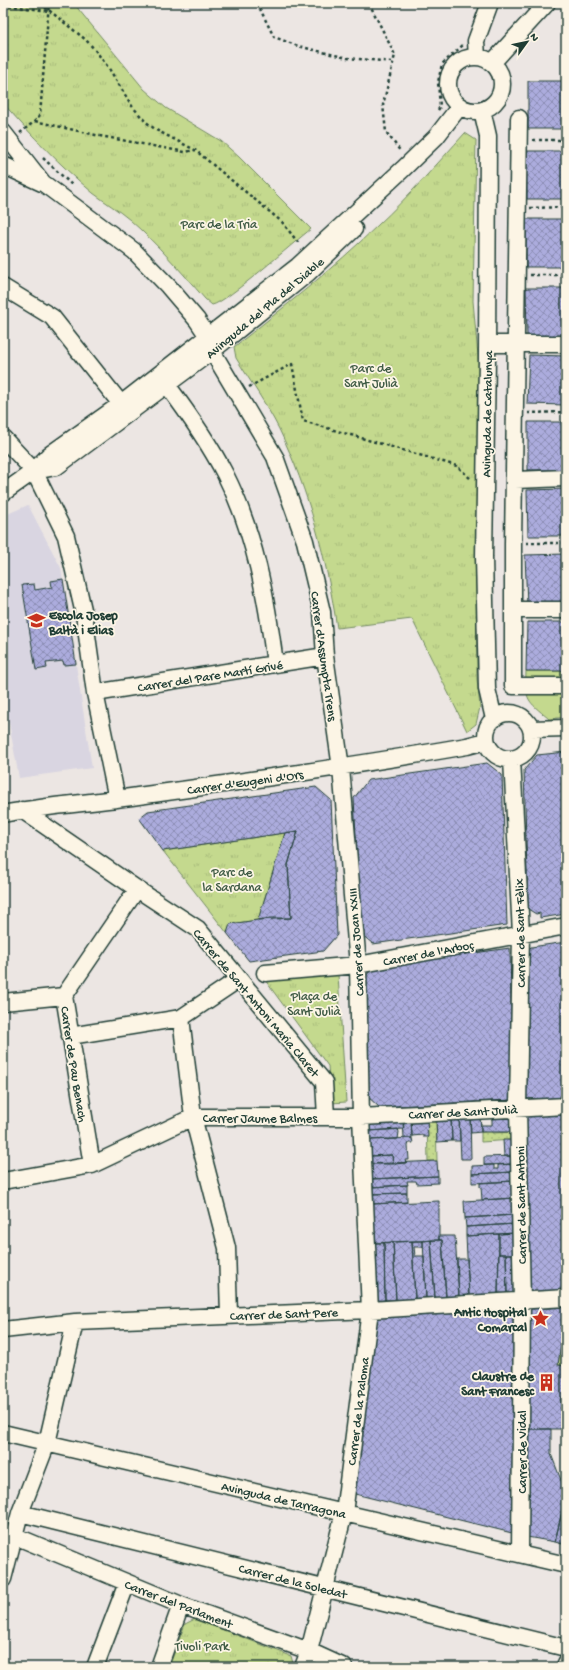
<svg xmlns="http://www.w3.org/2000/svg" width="569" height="1670" viewBox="0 0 569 1670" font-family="'Gochi Hand',sans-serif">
<defs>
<pattern id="grass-dots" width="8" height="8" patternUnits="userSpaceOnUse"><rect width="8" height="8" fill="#c4d98e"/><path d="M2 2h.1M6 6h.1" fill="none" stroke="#a8bb7b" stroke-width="1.8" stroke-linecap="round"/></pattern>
<pattern id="park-tufts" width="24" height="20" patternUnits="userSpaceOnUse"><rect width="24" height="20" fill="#c4d98e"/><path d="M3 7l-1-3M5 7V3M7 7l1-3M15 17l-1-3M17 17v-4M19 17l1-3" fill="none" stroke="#a8bb7b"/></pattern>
<pattern id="building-cross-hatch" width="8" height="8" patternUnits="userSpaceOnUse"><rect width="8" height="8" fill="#acacdd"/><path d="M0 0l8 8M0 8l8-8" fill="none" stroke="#8b8db4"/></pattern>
</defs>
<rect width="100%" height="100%" fill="#ece6e3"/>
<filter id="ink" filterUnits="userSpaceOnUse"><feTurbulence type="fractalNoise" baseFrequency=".025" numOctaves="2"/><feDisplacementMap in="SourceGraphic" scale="8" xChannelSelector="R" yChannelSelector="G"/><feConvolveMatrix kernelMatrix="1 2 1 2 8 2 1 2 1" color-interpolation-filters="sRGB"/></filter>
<g filter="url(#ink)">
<path fill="#d9d5e1" d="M 28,505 L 61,568 L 92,768 L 19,778 L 6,706 L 3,706 L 3,516 Z"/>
<path fill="url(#grass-dots)" stroke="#728b61" d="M 427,1118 L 436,1118 L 437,1161 L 428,1161 Z
M 492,1131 L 492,1133 L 514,1132 L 514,1140 L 481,1142 L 481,1132 Z"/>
<path fill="url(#park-tufts)" stroke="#728b61" d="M 3,3 L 75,3 L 79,10 L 144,89 L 166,108 L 221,141 L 239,157 L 311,229 C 295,241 226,303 212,305 L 205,299 C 181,271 157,244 130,220 C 118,210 105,202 93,193 C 60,165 31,135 3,103 Z
M 465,133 L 476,140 L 473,301 L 479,367 L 479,438 L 476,559 L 477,679 L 480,707 L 476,724 L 467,731 L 412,619 L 337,628 C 327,560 309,491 279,429 C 267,405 250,381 236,358 L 234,347 C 283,308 333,269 378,225 C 409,196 437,164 465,133 Z
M 285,833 L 258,920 L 231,924 L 227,933 L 163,851 Z
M 338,975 L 346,1102 L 331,1103 L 328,1066 L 265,980 Z
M 195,1619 L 291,1656 L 294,1667 L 169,1667 L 185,1624 Z"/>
<path fill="#c4d98e" stroke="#728b61" d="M 526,671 L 566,671 L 566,717 L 549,719 C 527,700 525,701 526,671 Z
M 563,1330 L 566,1330 L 566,1366 L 558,1365 Z"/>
<path fill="url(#building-cross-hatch)" stroke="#1f3d34" d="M 528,81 L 566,81 L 566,129 L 528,129 Z
M 526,151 L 566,151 L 566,199 L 527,199 Z
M 526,219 L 566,219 L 566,267 L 526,267 Z
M 526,288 L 566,288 L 566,336 L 527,336 Z
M 529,355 L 566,356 L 566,405 L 527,404 Z
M 528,422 L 566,422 L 566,470 L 528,470 Z
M 566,489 L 566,536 L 528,536 L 527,490 Z
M 566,554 L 566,604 L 527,605 L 525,555 Z
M 63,579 L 76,664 L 64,665 L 63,661 L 46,663 L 47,668 L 36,670 L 22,585 L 34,584 L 35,590 L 52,587 L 51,581 Z
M 527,622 L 566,622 L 566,671 L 526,671 Z
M 566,752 L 566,914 L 540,918 L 540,913 L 536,914 L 528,909 L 524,770 L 537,755 Z
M 487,763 L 502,775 L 507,925 L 373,944 L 361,934 L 354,798 L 368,780 Z
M 316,787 L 331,800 L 337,935 L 323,951 L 249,961 L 227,933 L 230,924 L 271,918 L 291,918 L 288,865 L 298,831 L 163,851 L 139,818 L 148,811 Z
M 298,831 L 288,865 L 291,918 L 258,920 L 285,833 Z
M 566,942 L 566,1098 L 524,1099 L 521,958 L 531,947 Z
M 510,948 L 513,1100 L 379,1107 L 367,1096 L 363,980 L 373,967 Z
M 566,1112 L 566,1291 L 526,1293 L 524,1114 Z
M 513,1114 L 514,1132 L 481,1132 L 481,1125 L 492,1125 L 492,1115 Z
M 480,1115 L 481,1132 L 471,1133 L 470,1116 Z
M 459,1116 L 470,1116 L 471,1159 L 461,1159 Z
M 459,1116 L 460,1141 L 452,1141 L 451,1117 Z
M 451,1117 L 452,1141 L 437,1142 L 436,1118 Z
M 427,1118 L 428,1137 L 423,1137 L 423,1135 L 412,1136 L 411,1119 Z
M 403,1119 L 404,1129 L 369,1131 L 368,1121 Z
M 403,1119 L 411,1119 L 412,1138 L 404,1138 Z
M 398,1129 L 399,1132 L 398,1139 L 369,1140 L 369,1131 Z
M 412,1138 L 413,1143 L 409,1143 L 408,1146 L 409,1160 L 405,1160 L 406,1163 L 393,1164 L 392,1155 L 370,1156 L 369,1140 Z
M 503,1140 L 514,1140 L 514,1156 L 504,1156 Z
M 392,1155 L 393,1164 L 370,1164 L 370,1156 Z
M 514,1156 L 514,1164 L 484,1165 L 484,1157 Z
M 437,1161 L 438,1176 L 371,1179 L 370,1164 Z
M 514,1164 L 514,1172 L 472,1174 L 472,1166 L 494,1165 L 494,1169 L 498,1169 L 498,1165 Z
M 514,1172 L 514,1181 L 472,1183 L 472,1174 Z
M 438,1176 L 438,1183 L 417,1184 L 416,1181 L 407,1181 L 408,1185 L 371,1187 L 371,1179 Z
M 514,1181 L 515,1198 L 482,1200 L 481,1187 L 480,1187 L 480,1183 Z
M 407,1185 L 407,1193 L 371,1194 L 371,1187 Z
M 407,1193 L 407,1202 L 372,1204 L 371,1194 Z
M 515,1198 L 515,1215 L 465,1218 L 464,1201 Z
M 439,1201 L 439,1240 L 373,1243 L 372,1204 Z
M 515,1215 L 515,1224 L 466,1227 L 465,1218 Z
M 515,1224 L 515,1233 L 466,1236 L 466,1227 Z
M 515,1233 L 515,1254 L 499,1254 L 499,1234 Z
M 499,1234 L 498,1295 L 469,1296 L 466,1236 Z
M 439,1236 L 455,1236 L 459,1297 L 446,1297 L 442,1240 L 439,1240 Z
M 431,1240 L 442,1240 L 446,1297 L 435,1298 Z
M 431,1240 L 435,1298 L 426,1298 L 423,1241 Z
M 412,1241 L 423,1241 L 423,1247 L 414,1247 L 415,1256 L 424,1256 L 426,1298 L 415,1299 Z
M 412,1241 L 415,1299 L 396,1300 L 393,1242 Z
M 393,1242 L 396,1300 L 385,1300 L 384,1243 Z
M 373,1243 L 384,1243 L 385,1300 L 376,1301 Z
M 499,1254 L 506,1254 L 507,1294 L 498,1295 Z
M 506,1254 L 515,1254 L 516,1294 L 507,1294 Z
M 457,1259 L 467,1259 L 469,1296 L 459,1297 Z
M 566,1307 L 566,1330 L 563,1330 L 558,1365 L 566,1366 L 566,1398 L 561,1397 L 561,1429 L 528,1429 L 528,1311 L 530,1309 Z
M 515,1310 L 516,1534 L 351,1493 L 375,1317 Z
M 528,1429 L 551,1429 L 551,1454 L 566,1493 L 555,1542 L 527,1537 Z
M 564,1503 L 566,1503 L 566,1545 L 555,1542 Z"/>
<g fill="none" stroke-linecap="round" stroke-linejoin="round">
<defs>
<path id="minor" d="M 477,57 L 476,41 L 490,3
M448 84a27 27 0 1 1 54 0a27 27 0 1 1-54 0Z
M 492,63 L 547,3
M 482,110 L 488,136 L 487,358 L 484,557 L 487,689 L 494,719
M 519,118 L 513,544 L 513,686 L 566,686
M 3,132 L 43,183 L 134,251 L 168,286 L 197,320 L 207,335
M 3,165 L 42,183
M 3,287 L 52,317 L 121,404
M 487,344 L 566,344
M 212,351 L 275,457 L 305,541 L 322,612 L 325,656 L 341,768 L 358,965 L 361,1117 L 370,1310 L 344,1513 L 309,1651 L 303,1667
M 167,385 C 188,413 209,443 225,474 C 255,533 267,600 275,664
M 3,438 L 34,471 L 66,536 L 84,614 L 95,693 L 117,799
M 34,471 L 56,467 L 212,351 L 308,273 L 354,229
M 515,480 L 566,478
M 3,493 L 34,471 L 49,455 L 121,404 L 298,266 L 403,169 L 436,137 L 460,106
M 513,610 L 566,610
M 95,693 L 325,656
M486 736a23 23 0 1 1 46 0a23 23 0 1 1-46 0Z
M 531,729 L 566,728
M 512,759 L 521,934 L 518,1107 L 522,1302 L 520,1554
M 22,810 L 137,889 L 198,929 L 324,1082 L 326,1117
M 3,814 C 47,805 93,803 138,796 C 248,781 358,765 467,746 L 486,741
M 265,973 L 358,965 L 566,926
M 3,1002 L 64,996
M 181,1018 L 193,1117 L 227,1248 L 229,1315
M 70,1036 L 181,1018 L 239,979
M 92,1165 L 64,996 L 137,889
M 3,1181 L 92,1165 L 193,1117 L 361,1117 L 566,1106
M 3,1330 L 75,1322 L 370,1310 L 566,1298
M 3,1433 L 566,1565
M 20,1513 L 566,1648
M 15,1536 L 181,1605 L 309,1651 L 344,1667
M 3,1579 L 20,1513 L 47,1443 L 75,1322
M 95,1667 L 127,1583
M 159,1667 L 181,1605
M 565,1667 L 566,1663"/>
</defs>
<use href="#minor" stroke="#1f3d34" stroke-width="19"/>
<path stroke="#1f3d34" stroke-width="2.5" stroke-dasharray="3 3" stroke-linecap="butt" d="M 40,3 L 86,40 L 95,50 L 108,67 L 132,106 L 145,121 L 156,130 L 195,150 L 282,222 L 300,245
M 257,3 L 274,37 L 298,46 L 347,58 L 393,62
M 369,3 L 395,55 L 383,105 L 386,132 L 401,152
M 3,5 L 49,11
M 438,110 L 440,107 L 438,82 L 442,64 L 463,45
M 3,115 L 7,119
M 35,121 L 100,136 L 185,152 L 195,150
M 20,133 L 35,121 L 40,115 L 49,3
M 533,140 L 566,140
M 43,158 L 73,186
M 530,208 L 566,207
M 530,275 L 566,275
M 249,387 L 292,364 L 303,421 L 457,466 L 472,480
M 528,413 L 566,412
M 526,543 L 566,543"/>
<use href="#minor" stroke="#fcf5e5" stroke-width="16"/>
</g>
</g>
<defs>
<symbol id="school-bare" viewBox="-9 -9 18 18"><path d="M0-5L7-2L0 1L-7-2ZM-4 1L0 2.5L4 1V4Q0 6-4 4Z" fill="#c8321e" stroke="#fcf5e5" stroke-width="2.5" paint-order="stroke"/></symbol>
<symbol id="sight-bare" viewBox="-9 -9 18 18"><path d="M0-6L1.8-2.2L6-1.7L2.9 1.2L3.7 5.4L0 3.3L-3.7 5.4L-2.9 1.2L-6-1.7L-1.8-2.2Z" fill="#c8321e" stroke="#fcf5e5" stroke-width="2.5" paint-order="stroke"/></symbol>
<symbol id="building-bare" viewBox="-9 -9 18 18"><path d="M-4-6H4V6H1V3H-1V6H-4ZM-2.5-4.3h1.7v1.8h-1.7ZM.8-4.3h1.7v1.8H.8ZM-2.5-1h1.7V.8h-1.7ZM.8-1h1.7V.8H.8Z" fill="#c8321e" stroke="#fcf5e5" stroke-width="2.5" paint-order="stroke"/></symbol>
</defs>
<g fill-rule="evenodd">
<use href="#school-bare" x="24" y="608" width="25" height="25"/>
<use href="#sight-bare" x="528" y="1306" width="25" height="25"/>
<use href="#building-bare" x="534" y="1370" width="25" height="25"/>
</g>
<g text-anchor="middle" stroke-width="3.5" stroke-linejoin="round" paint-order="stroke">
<g font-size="13" fill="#405c46" stroke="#fcf5e5">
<text x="219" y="228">Parc de la Tria</text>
<text x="371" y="372">Parc de<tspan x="371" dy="15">Sant Julià</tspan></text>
<text x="232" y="876">Parc de<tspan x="232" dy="15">la Sardana</tspan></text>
<text x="314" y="1000">Plaça de<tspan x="314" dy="15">Sant Julià</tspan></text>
<text x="202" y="1650">Tivoli Park</text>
</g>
<g font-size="13" fill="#1f3d34" stroke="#fcf5e5">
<text transform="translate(264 307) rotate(-40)" y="5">Avinguda del Pla del Diable</text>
<text transform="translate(486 414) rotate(-89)" y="5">Avinguda de Catalunya</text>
<text transform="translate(325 656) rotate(82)" y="5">Carrer d'Assumpta Trens</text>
<text transform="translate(210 675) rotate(-9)" y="5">Carrer del Pare Martí Grivé</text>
<text transform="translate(245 781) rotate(-8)" y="5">Carrer d'Eugeni d'Ors</text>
<text transform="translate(519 933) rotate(-91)" y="5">Carrer de Sant Fèlix</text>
<text transform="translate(355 942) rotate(-94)" y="5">Carrer de Joan XXIII</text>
<text transform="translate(428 952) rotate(-11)" y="5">Carrer de l'Arboç</text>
<text transform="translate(257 1002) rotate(50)" y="5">Carrer de Sant Antoni Maria Claret</text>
<text transform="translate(75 1064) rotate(81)" y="5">Carrer de Pau Benach</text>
<text transform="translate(463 1111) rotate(-3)" y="5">Carrer de Sant Julià</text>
<text x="260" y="1122">Carrer Jaume Balmes</text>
<text transform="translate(520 1205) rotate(-91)" y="5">Carrer de Sant Antoni</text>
<text transform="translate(284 1313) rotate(-2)" y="5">Carrer de Sant Pere</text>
<text transform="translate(357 1411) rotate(-83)" y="5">Carrer de la Paloma</text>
<text transform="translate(521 1452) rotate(-90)" y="5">Carrer de Vidal</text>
<text transform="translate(284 1499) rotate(13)" y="5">Avinguda de Tarragona</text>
<text transform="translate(293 1580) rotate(14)" y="5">Carrer de la Soledat</text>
<text transform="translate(179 1603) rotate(21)" y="5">Carrer del Parlament</text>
</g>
<g font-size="13" font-weight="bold" fill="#1f3d34" stroke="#fcf5e5" text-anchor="end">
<text x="49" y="619" text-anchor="start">Escola Josep<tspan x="49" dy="15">Baltà i Elias</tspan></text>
<text x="527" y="1316">Antic Hospital<tspan x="527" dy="15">Comarcal</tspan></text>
<text x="534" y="1380">Claustre de<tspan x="534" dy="15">Sant Francesc</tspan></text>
</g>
</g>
<rect width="569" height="1670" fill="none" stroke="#fcf5e5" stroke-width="16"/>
<rect x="8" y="8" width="553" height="1654" fill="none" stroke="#1f3d34" stroke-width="1.5" filter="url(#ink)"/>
<g transform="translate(527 42) rotate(57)" stroke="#fcf5e5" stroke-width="3" paint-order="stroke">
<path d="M0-3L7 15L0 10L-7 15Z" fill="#1f3d34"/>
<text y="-6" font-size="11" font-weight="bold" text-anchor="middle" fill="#1f3d34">N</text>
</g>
</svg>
